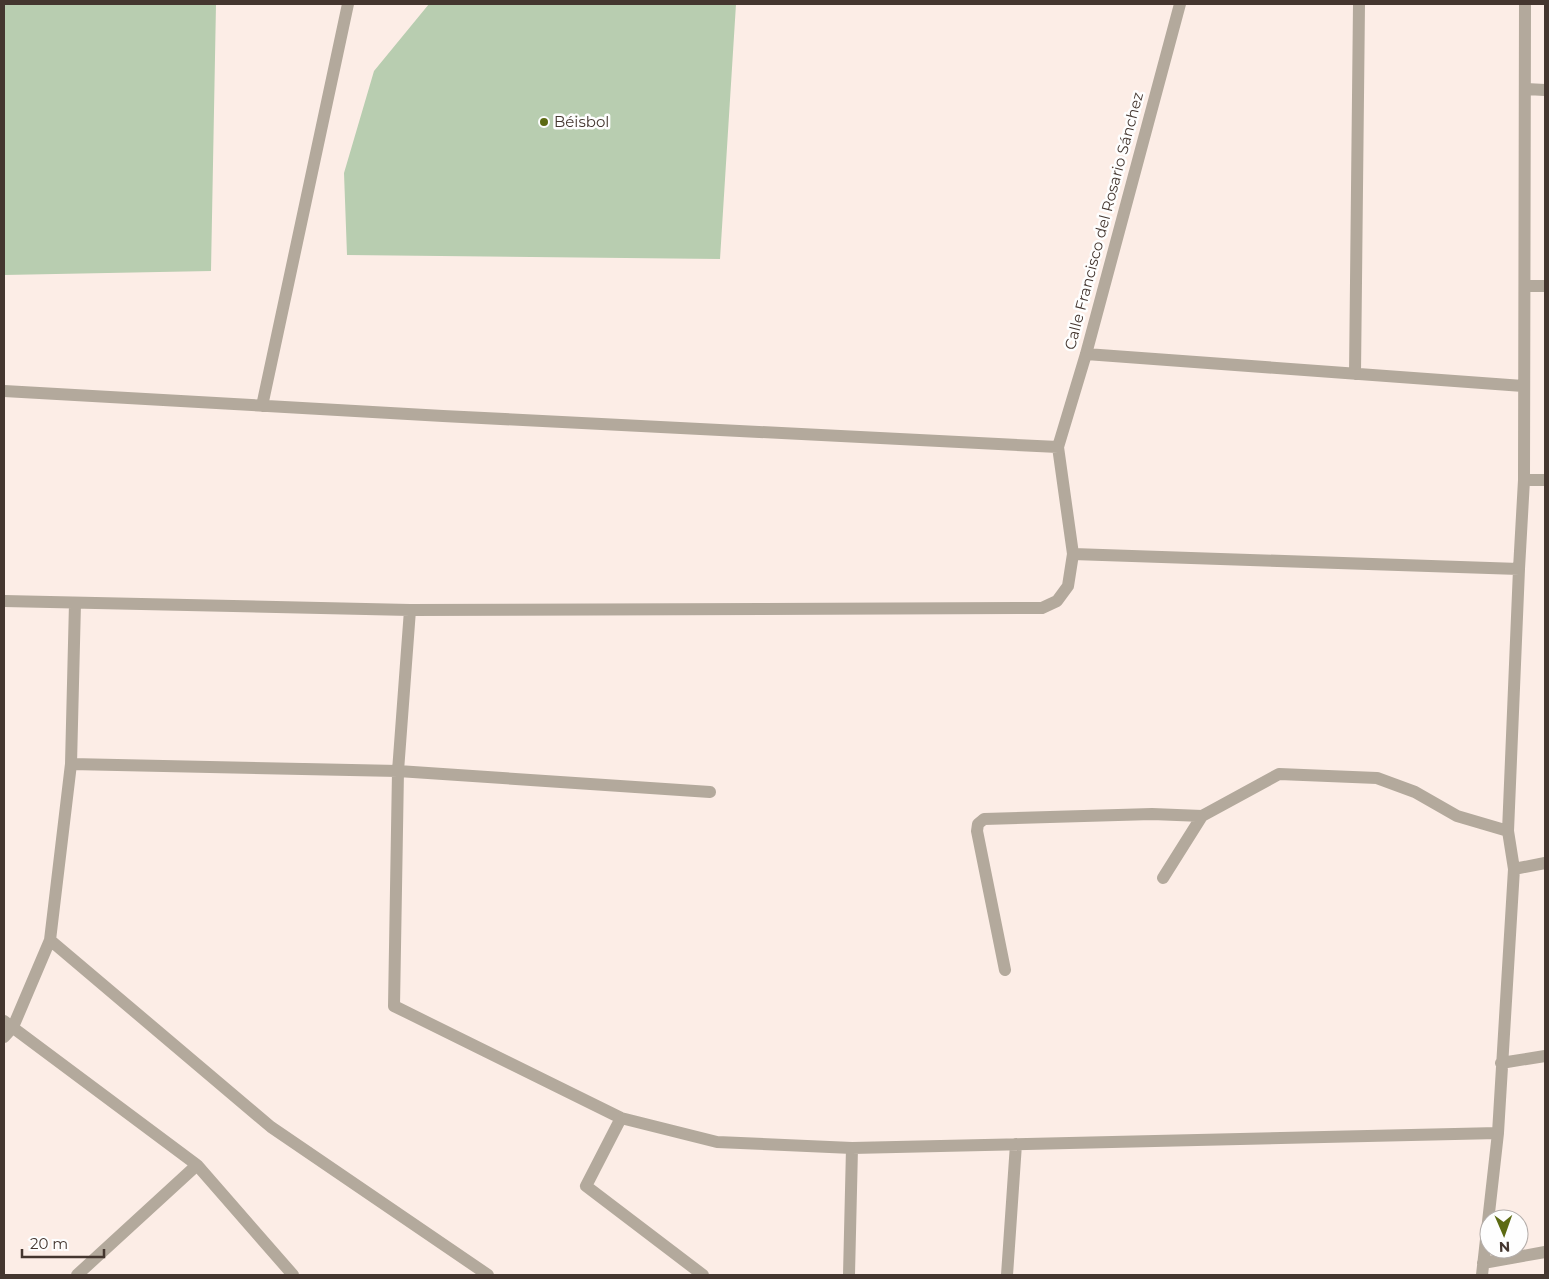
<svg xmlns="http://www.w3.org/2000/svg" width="1549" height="1279" viewBox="0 0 1549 1279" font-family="Montserrat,sans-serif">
<rect width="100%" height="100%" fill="#fcede6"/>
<path fill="#b8cdb0" d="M 4,4 L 216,4 L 211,271 L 4,275 Z
M 429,4 L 736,4 L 720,259 L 347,255 L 344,173 L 374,71 Z"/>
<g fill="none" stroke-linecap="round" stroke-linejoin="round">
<path stroke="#b3a99c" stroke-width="12" d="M 1526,89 L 1545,90
M 1526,286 L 1545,286
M 1086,354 L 1523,386
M 1355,374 L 1359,4
M 4,391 L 443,416 L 1058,447 L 1073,554 L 1068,586 L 1057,601 L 1042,608 L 410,610 L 4,601
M 262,406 L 348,4
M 1058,447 L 1086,354 L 1180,4
M 1524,480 L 1545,480
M 1073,554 L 1519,569
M 71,764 L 398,771 L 410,610
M 710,792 L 398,771 L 394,1006 L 621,1118 L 717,1142 L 852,1148 L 1498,1133
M 1514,869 L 1545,863
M 1163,878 L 1202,816 L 1279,774 L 1377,778 L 1415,792 L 1457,816 L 1508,831
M 50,940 L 271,1127 L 488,1275
M 1005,970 L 977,831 L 978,824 L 984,819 L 1152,814 L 1202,816
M 4,1021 L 197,1165 L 293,1275
M 4,1037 L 13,1027 L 50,940 L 71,764 L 75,603
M 1501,1063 L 1545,1056
M 621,1118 L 586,1186 L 703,1275
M 1483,1263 L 1545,1252
M 77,1275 L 197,1165
M 849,1275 L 852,1148
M 1007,1275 L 1016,1144
M 1482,1275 L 1498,1133 L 1514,869 L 1508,831 L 1519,569 L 1524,480 L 1525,4"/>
</g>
<circle fill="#5c6a12" stroke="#fefefe" stroke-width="2" cx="544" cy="122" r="5"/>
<g text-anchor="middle" stroke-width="5" stroke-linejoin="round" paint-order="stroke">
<g font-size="15" fill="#44362f" stroke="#fefefe" text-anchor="start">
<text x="554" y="127">Béisbol</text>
</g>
<g font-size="15" fill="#44362f" stroke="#fefefe">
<text transform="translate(1104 221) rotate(-75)" y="5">Calle Francisco del Rosario Sánchez</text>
</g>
</g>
<rect width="1549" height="1279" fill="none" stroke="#44362f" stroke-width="10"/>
<g transform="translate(1504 1234) rotate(178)"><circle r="24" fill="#fefefe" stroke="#b4aeab"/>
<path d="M0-4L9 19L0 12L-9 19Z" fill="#5c6a12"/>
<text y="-8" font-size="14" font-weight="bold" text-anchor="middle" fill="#44362f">N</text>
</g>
<path d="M22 1249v8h82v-8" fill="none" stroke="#44362f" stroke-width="2.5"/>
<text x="30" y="1249" font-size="15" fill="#44362f" stroke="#fefefe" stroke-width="4" paint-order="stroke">20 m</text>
</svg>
